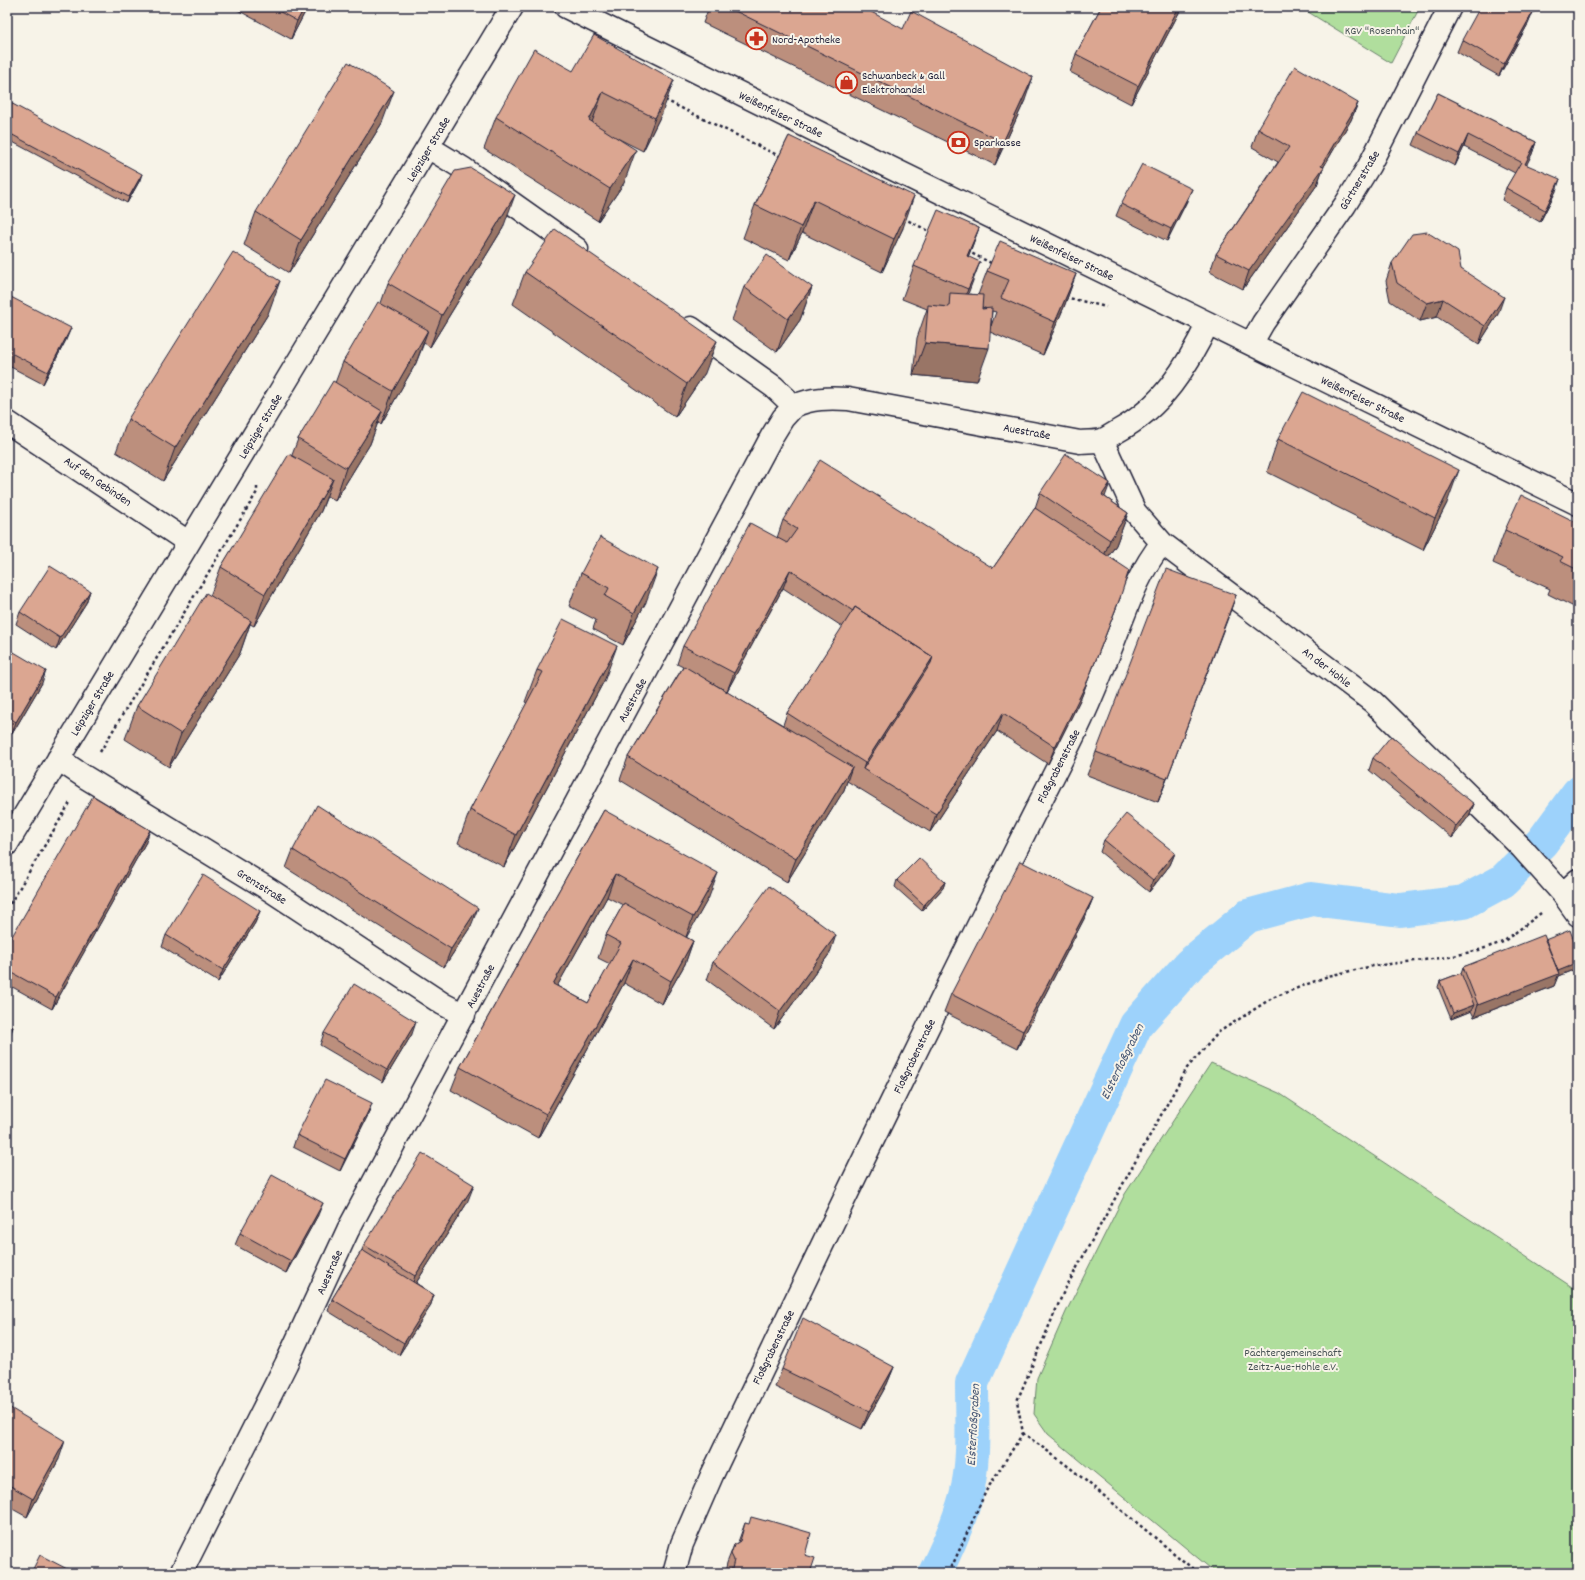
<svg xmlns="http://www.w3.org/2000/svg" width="1585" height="1580" viewBox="0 0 1585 1580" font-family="Dekko,sans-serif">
<rect width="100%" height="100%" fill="#f7f3e8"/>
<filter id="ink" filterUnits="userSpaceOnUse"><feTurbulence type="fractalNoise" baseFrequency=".025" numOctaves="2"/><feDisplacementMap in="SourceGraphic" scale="8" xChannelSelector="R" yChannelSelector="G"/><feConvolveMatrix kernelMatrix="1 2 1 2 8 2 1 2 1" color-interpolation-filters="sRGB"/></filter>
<g filter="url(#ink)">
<path fill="#b0de9d" stroke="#69806c" d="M 1300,7 L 1420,7 L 1391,63 Z
M 1211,1063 L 1279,1093 L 1578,1291 L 1578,1573 L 1216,1573 L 1048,1434 L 1034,1414 L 1037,1378 L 1066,1312 L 1125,1194 Z"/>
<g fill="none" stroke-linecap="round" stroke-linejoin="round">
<path stroke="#9dd2fb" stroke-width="34" d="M 935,1573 C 947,1549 959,1522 966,1496 C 975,1462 972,1418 972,1383 L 1136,1025 L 1190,964 L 1248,916 L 1311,899 L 1400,910 L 1464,902 L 1503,881 L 1542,842 L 1578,793"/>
<defs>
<path id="minor" d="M 566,7 L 848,147 L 1578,504
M 428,147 L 464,169 L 577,249
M 691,328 L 774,387 L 794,406 C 812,398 828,398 848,399 L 1080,442 C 1087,441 1095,442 1102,440 C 1107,438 1113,434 1118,431 C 1162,407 1187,367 1208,323
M 1251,344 L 1263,323 L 1345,205 L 1369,166 L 1450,7
M 7,422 L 188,542
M 1102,440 L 1135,512 L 1162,543 L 1373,702 L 1521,847 L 1563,894 L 1578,915
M 58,759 L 85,777 L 270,890 L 443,1004 L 464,1015
M 7,844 L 512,7
M 1563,894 L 1578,880
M 181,1573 L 286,1364 L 348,1230 L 772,436 L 783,418 L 794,406
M 674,1573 L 682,1544 L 712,1475 C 829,1230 946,986 1069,745 C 1088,708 1103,669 1118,630 C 1130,599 1141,569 1162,543"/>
</defs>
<use href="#minor" stroke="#22223b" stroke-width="25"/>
<path stroke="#22223b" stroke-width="2.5" stroke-dasharray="3 3" stroke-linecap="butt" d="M 665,100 L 781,157
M 903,218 L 931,232
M 967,251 L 993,264
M 1065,297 L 1106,307
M 100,752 L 257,492 L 257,487
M 7,909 L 71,801
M 949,1573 L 986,1491 L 1023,1433
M 1198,1573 L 1069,1467 L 1023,1433 L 1017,1401 L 1064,1291 L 1187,1068 L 1219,1032 L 1272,998 L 1328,976 L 1373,966 L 1449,957 L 1479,950 L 1503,942 L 1541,913"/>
<use href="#minor" stroke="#f7f3e8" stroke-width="22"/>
</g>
<path fill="#bc8f7d" stroke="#22223b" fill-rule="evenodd" d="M 232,7 L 307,7 L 305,12 L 291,39 Z
M 709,7 L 862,7 L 1025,100 L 995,165 L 703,23 Z
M 1101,7 L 1182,7 L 1131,104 L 1070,72 L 1076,54 Z
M 1533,12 L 1528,24 L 1499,76 L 1457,52 L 1462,40 Z
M 573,71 L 662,113 L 643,151 L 617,138 L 624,183 L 598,221 L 484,149 L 496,117 Z
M 1438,93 L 1536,142 L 1532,154 L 1526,164 L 1556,191 L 1540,222 L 1502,200 L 1506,188 L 1515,173 L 1464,147 L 1455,166 L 1413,145 L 1418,133 Z
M 7,101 L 140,180 L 127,203 L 7,139 Z
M 1358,103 L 1351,120 L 1323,168 L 1317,185 L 1243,289 L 1210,272 L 1216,254 L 1278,162 L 1252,147 L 1258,129 Z
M 382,123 L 289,273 L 244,245 L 256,212 Z
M 789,136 L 903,228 L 882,272 L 802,233 L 789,260 L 743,238 L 755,205 Z
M 1187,201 L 1167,241 L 1116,216 L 1121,204 Z
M 503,228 L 430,347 L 424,343 L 416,363 L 381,424 L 378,422 L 370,444 L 335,501 L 327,496 L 321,511 L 254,626 L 250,624 L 240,653 L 169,767 L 125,739 L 137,706 L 210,596 L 221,567 L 292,455 L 298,439 L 335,383 L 343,362 L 381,303 L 388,283 Z
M 979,228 L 968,257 L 968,294 L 978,295 L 987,271 L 1076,274 L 1064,307 L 1043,355 L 990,332 L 977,381 L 913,375 L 917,338 L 927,309 L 902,299 L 914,266 ZM 982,307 L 987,309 L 982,309 ZM 992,311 L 996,312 L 991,326 Z
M 1392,263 L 1461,269 L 1498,314 L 1479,344 L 1437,317 L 1420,321 L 1390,301 L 1386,281 Z
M 525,272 L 705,373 L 675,417 L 513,304 Z
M 744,287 L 812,287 L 800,320 L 777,352 L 732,320 Z
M 7,295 L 66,340 L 43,384 L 7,365 Z
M 268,314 L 163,481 L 116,452 L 128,419 Z
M 1278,439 L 1447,503 L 1423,550 L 1267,472 Z
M 1040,493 L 1105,497 L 1128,513 L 1116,545 L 1108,557 L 1120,598 L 1081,698 L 1048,764 L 997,731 L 930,832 L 847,781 L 844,790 L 787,882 L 620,780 L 628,757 L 683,667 L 677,664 L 683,646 L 777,538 L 783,520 L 993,568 L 1035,508 ZM 783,588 L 843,627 L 787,713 L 783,725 L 706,680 L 727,691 Z
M 1578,523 L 1578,609 L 1548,594 L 1550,589 L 1493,563 L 1505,530 Z
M 581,573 L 646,602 L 623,645 L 593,629 L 596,620 L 569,606 Z
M 90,591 L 86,603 L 56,650 L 16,624 L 20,612 Z
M 1236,595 L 1158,802 L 1087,775 L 1096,752 Z
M 7,648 L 42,683 L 12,734 L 7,731 Z
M 537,670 L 605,679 L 504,867 L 458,843 L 470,810 L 527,703 L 525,702 Z
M 1373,758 L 1474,804 L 1469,816 L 1452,838 L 1369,770 Z
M 604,810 L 709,897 L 686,937 L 693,941 L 685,964 L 662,1004 L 624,983 L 538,1138 L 451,1090 L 460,1067 ZM 607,897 L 623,905 L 606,935 L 598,958 L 610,964 L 588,1003 L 557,986 Z
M 1104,840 L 1175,853 L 1170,865 L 1149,892 L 1100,852 Z
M 146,842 L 52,1009 L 7,984 L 7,945 Z
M 293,850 L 471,926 L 444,967 L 286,868 Z
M 897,880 L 945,882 L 943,888 L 922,911 L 895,887 Z
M 1093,898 L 1086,915 L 1017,1049 L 944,1012 L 951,994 Z
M 260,911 L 255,923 L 218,982 L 162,947 L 166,935 Z
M 1545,940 L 1578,952 L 1578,968 L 1558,976 L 1554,986 L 1474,1017 L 1471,1011 L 1451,1019 L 1438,987 L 1440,981 L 1461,973 L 1463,967 Z
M 830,953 L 774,1029 L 707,980 L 713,962 Z
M 324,1033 L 412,1034 L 383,1082 L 320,1045 Z
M 368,1115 L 340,1171 L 293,1147 L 297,1135 Z
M 467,1203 L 416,1283 L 434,1295 L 430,1307 L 399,1355 L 328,1311 L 332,1299 L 362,1250 L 364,1245 Z
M 318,1215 L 286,1273 L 235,1245 L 240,1233 Z
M 894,1367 L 887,1384 L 862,1429 L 775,1387 L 782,1369 Z
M 7,1406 L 59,1459 L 27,1517 L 7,1506 Z
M 745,1523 L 805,1555 L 810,1573 L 725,1573 L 725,1572 L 727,1563 L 734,1545 L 738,1542 Z"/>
<path fill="#997466" stroke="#22223b" d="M 305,7 L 307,7 L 305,12 L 291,39 L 297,21 Z
M 1179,7 L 1182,7 L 1131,104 L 1138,86 Z
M 1533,12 L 1528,24 L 1499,76 L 1504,64 Z
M 1033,77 L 1025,100 L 995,165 L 1003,142 Z
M 674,80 L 662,113 L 643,151 L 655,118 Z
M 394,91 L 382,123 L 289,273 L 301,240 Z
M 603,92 L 591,125 L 589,120 Z
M 1358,103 L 1351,120 L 1323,168 L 1317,185 L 1243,289 L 1249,271 L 1321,166 Z
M 1468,135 L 1464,147 L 1455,166 L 1459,154 Z
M 1536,142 L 1532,154 L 1521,176 L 1525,164 Z
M 636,150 L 624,183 L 598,221 L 610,189 Z
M 142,174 L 140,180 L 127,203 L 129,197 Z
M 1560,179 L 1556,191 L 1540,222 L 1545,210 Z
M 1192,189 L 1187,201 L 1167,241 L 1171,229 Z
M 515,195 L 503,228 L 430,347 L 442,315 Z
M 914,196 L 903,228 L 882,272 L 894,239 Z
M 814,200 L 802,233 L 789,260 L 801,227 Z
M 979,228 L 967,260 L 967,256 Z
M 980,262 L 968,294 L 956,321 L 968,289 Z
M 1076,274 L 1064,307 L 1043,355 L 1055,322 Z
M 280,281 L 268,314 L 163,481 L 175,448 Z
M 812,287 L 800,320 L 777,352 L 788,319 Z
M 1504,297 L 1498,314 L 1479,344 L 1485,326 Z
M 1443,299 L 1437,317 L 1420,321 L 1427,303 Z
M 71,328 L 66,340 L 43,384 L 48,372 Z
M 428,330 L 416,363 L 381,424 L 393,391 Z
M 717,341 L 705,373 L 675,417 L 687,384 Z
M 925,343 L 989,348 L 977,381 L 913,375 Z
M 382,411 L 370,444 L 335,501 L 346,468 Z
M 1459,470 L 1447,503 L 1423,550 L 1435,518 Z
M 333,479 L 321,511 L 254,626 L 265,594 Z
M 1110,483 L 1098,516 L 1102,495 Z
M 1128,513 L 1116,545 L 1098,572 L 1110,540 Z
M 658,569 L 646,602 L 623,645 L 634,613 Z
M 790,570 L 783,588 L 727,691 L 734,673 Z
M 90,591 L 86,603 L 56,650 L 60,638 Z
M 1236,595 L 1228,618 L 1158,802 L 1167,779 Z
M 1120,598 L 1081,698 L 1048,764 L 1055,747 Z
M 251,621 L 240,653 L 169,767 L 181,734 Z
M 617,646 L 605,679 L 504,867 L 516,835 Z
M 933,657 L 925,680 L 863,769 L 865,763 Z
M 46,671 L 42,683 L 12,734 L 16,722 Z
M 1003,713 L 997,731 L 930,832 L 936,814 Z
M 852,767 L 844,790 L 787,882 L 796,859 Z
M 1474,804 L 1469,816 L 1452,838 L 1456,826 Z
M 150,830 L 146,842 L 52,1009 L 56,997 Z
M 1175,853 L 1170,865 L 1149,892 L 1153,880 Z
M 718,873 L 709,897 L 685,940 L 693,917 Z
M 615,874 L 607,897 L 545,1008 L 553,984 Z
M 945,882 L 943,888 L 922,911 L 924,905 Z
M 1093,898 L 1086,915 L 1017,1049 L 1023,1031 Z
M 478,908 L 471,926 L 444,967 L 451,949 Z
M 260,911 L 255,923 L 218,982 L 223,970 Z
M 836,935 L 830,953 L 774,1029 L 780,1011 Z
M 693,941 L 685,964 L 662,1004 L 671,981 Z
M 633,959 L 624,983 L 538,1138 L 546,1114 Z
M 1578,963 L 1578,968 L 1558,976 L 1554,986 L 1474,1017 L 1478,1005 L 1554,972 Z
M 1474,1005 L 1471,1011 L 1451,1019 L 1453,1013 Z
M 416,1022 L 412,1034 L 383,1082 L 387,1070 Z
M 13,1027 L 9,1039 L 7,1042 L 7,1037 Z
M 372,1103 L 368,1115 L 340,1171 L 345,1159 Z
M 474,1185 L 467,1203 L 409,1294 L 415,1276 Z
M 323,1203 L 318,1215 L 286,1273 L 291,1261 Z
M 434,1295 L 430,1307 L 399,1355 L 404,1343 Z
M 894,1367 L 887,1384 L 862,1429 L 869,1411 Z
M 65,1441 L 59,1459 L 27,1517 L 33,1499 Z"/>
<path fill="#dba691" stroke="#22223b" d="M 271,7 L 305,7 L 297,21 Z
M 727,7 L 862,7 L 903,29 L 911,11 L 1033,77 L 1003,142 Z
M 1101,7 L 1179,7 L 1138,86 L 1076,54 Z
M 1480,7 L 1523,7 L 1533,12 L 1504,64 L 1462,40 Z
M 594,35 L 674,80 L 655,118 L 603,92 L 589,120 L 636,150 L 610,189 L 496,117 L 534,49 L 573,71 Z
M 348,62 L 394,91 L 301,240 L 256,212 Z
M 1295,66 L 1358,103 L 1321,166 L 1324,167 L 1249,271 L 1216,254 L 1289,147 L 1258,129 Z
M 1438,93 L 1536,142 L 1525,164 L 1560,179 L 1545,210 L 1506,188 L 1521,162 L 1468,135 L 1459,154 L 1418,133 Z
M 7,101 L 142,174 L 129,197 L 7,132 Z
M 789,136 L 914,196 L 894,239 L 814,200 L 801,227 L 755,205 Z
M 1142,164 L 1192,189 L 1171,229 L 1121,204 Z
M 471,168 L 515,195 L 442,315 L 388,283 L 455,171 Z
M 938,210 L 979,228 L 967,256 L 980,262 L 968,289 L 914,266 Z
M 555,229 L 717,341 L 687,384 L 525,272 Z
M 1427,232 L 1458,252 L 1461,269 L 1504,297 L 1485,326 L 1443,299 L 1427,303 L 1397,283 L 1392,263 L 1412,234 Z
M 1000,241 L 1076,274 L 1055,322 L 1001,298 L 1009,280 L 987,271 Z
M 233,252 L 280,281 L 175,448 L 128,419 Z
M 767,255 L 812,287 L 788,319 L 744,287 Z
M 950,293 L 983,295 L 982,309 L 992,308 L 989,348 L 925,343 L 928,305 L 949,307 Z
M 7,295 L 71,328 L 48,372 L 7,351 Z
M 378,302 L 428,330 L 393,391 L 343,362 Z
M 333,381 L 382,411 L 346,468 L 298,439 Z
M 1303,392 L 1459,470 L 1435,518 L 1278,439 Z
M 289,454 L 333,479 L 265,594 L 221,567 Z
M 1066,454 L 1110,483 L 1102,495 L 1128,513 L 1110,540 L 1040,493 Z
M 820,460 L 993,568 L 1035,508 L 1129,570 L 1120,598 L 1088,680 L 1055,747 L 1003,713 L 936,814 L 863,769 L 931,663 L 933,657 L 855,607 L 853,611 L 790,570 L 734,673 L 683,646 L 750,523 L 787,543 L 797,529 L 783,520 Z
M 1521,495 L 1578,523 L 1578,570 L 1560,561 L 1563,557 L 1505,530 Z
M 600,537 L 658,569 L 634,613 L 605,596 L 609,588 L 581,573 Z
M 50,566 L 90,591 L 60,638 L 20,612 Z
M 1166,569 L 1236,595 L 1167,779 L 1096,752 Z
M 206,593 L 251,621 L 181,734 L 137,706 Z
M 855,607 L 933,657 L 865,763 L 787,713 Z
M 563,619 L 617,646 L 516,835 L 470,810 L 543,672 L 537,670 Z
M 7,648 L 46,671 L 16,722 L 7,716 Z
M 684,666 L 852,767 L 796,859 L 628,757 Z
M 1391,736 L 1474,804 L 1456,826 L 1373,758 Z
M 93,796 L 150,830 L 56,997 L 7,970 L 7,945 Z
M 317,805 L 478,908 L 451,949 L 293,850 Z
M 604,810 L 718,873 L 693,917 L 615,874 L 553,984 L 588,1003 L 621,943 L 606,935 L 624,903 L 693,941 L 671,981 L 633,959 L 546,1114 L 460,1067 Z
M 1126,814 L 1175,853 L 1153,880 L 1104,840 Z
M 919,858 L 945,882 L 924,905 L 897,880 Z
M 1020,861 L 1093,898 L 1023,1031 L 951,994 Z
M 203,875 L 260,911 L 223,970 L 166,935 Z
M 769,886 L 836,935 L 780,1011 L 713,962 Z
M 1570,930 L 1578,952 L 1578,963 L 1558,971 L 1545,940 Z
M 1544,935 L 1559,974 L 1478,1005 L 1463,967 Z
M 1461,973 L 1474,1005 L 1453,1013 L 1440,981 Z
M 354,984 L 416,1022 L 387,1070 L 324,1033 Z
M 7,1023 L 13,1027 L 7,1037 Z
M 325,1080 L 372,1103 L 345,1159 L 297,1135 Z
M 422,1153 L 474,1185 L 415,1276 L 364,1245 Z
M 272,1175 L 323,1203 L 291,1261 L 240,1233 Z
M 362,1250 L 434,1295 L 404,1343 L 332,1299 Z
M 803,1318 L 894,1367 L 869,1411 L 782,1369 Z
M 7,1406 L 65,1441 L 33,1499 L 7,1484 Z
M 751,1517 L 766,1521 L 767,1520 L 811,1533 L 805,1555 L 815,1558 L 810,1573 L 731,1573 L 734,1560 L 731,1554 L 734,1545 L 740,1541 L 745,1523 L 749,1524 Z
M 40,1555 L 75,1573 L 31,1573 Z"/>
</g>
<defs>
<symbol id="pharmacy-ring" viewBox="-11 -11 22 22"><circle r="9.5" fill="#f7f3e8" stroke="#c8321e" stroke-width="1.5"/><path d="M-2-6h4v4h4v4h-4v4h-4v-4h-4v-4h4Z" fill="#c8321e"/></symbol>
<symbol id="shop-ring" viewBox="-11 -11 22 22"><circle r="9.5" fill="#f7f3e8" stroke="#c8321e" stroke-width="1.5"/><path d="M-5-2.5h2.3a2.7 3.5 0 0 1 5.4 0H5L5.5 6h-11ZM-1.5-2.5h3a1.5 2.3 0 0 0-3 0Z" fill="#c8321e"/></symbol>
<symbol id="bank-ring" viewBox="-11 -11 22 22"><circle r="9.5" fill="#f7f3e8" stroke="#c8321e" stroke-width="1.5"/><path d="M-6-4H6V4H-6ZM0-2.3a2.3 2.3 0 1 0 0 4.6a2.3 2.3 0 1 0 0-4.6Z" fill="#c8321e"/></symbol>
</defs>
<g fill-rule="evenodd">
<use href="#pharmacy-ring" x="744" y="26" width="25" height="25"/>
<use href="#shop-ring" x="834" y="70" width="25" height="25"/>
<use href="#bank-ring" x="946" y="130" width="25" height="25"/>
</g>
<g text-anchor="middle" stroke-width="4" stroke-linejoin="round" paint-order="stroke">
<g font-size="12" fill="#465154" stroke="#f7f3e8">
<text x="1382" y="34">KGV "Rosenhain"</text>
<text x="1293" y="1356">Pächtergemeinschaft<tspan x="1293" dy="14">Zeitz-Aue-Hohle e.V.</tspan></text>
</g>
<g font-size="12" fill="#22223b" stroke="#f7f3e8" text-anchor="start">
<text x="772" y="43">Nord-Apotheke</text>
<text x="862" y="79">Schwanbeck &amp; Gall<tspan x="862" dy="14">Elektrohandel</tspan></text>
<text x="974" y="146">Sparkasse</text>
</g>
<g font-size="12" fill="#22223b" stroke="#f7f3e8">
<text transform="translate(781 114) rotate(26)" y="4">Weißenfelser Straße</text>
<text transform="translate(428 149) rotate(-59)" y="4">Leipziger Straße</text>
<text transform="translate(1359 180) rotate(-59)" y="4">Gärtnerstraße</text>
<text transform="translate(1072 257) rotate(26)" y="4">Weißenfelser Straße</text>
<text transform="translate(1363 399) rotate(26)" y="4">Weißenfelser Straße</text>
<text transform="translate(260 426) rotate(-59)" y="4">Leipziger Straße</text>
<text transform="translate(1027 431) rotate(10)" y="4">Auestraße</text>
<text transform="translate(98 481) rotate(34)" y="4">Auf den Gebinden</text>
<text transform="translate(1327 667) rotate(37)" y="4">An der Hohle</text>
<text transform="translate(632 700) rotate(-62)" y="4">Auestraße</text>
<text transform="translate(92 703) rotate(-59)" y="4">Leipziger Straße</text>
<text transform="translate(1058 766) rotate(-63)" y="4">Floßgrabenstraße</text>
<text transform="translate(262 886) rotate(32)" y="4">Grenzstraße</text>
<text transform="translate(480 986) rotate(-62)" y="4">Auestraße</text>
<text transform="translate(914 1056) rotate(-64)" y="4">Floßgrabenstraße</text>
<text transform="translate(329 1272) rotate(-66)" y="4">Auestraße</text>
<text transform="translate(773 1347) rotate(-64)" y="4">Floßgrabenstraße</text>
</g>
<g font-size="13" font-style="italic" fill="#475775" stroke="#f7f3e8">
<text transform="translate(1121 1061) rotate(-64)" y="5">Elsterfloßgraben</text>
<text transform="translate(972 1425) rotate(-87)" y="5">Elsterfloßgraben</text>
</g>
</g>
<rect width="1585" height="1580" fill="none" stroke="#f7f3e8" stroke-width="24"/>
<rect x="12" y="12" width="1561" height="1556" fill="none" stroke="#22223b" stroke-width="1.5" filter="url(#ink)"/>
</svg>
